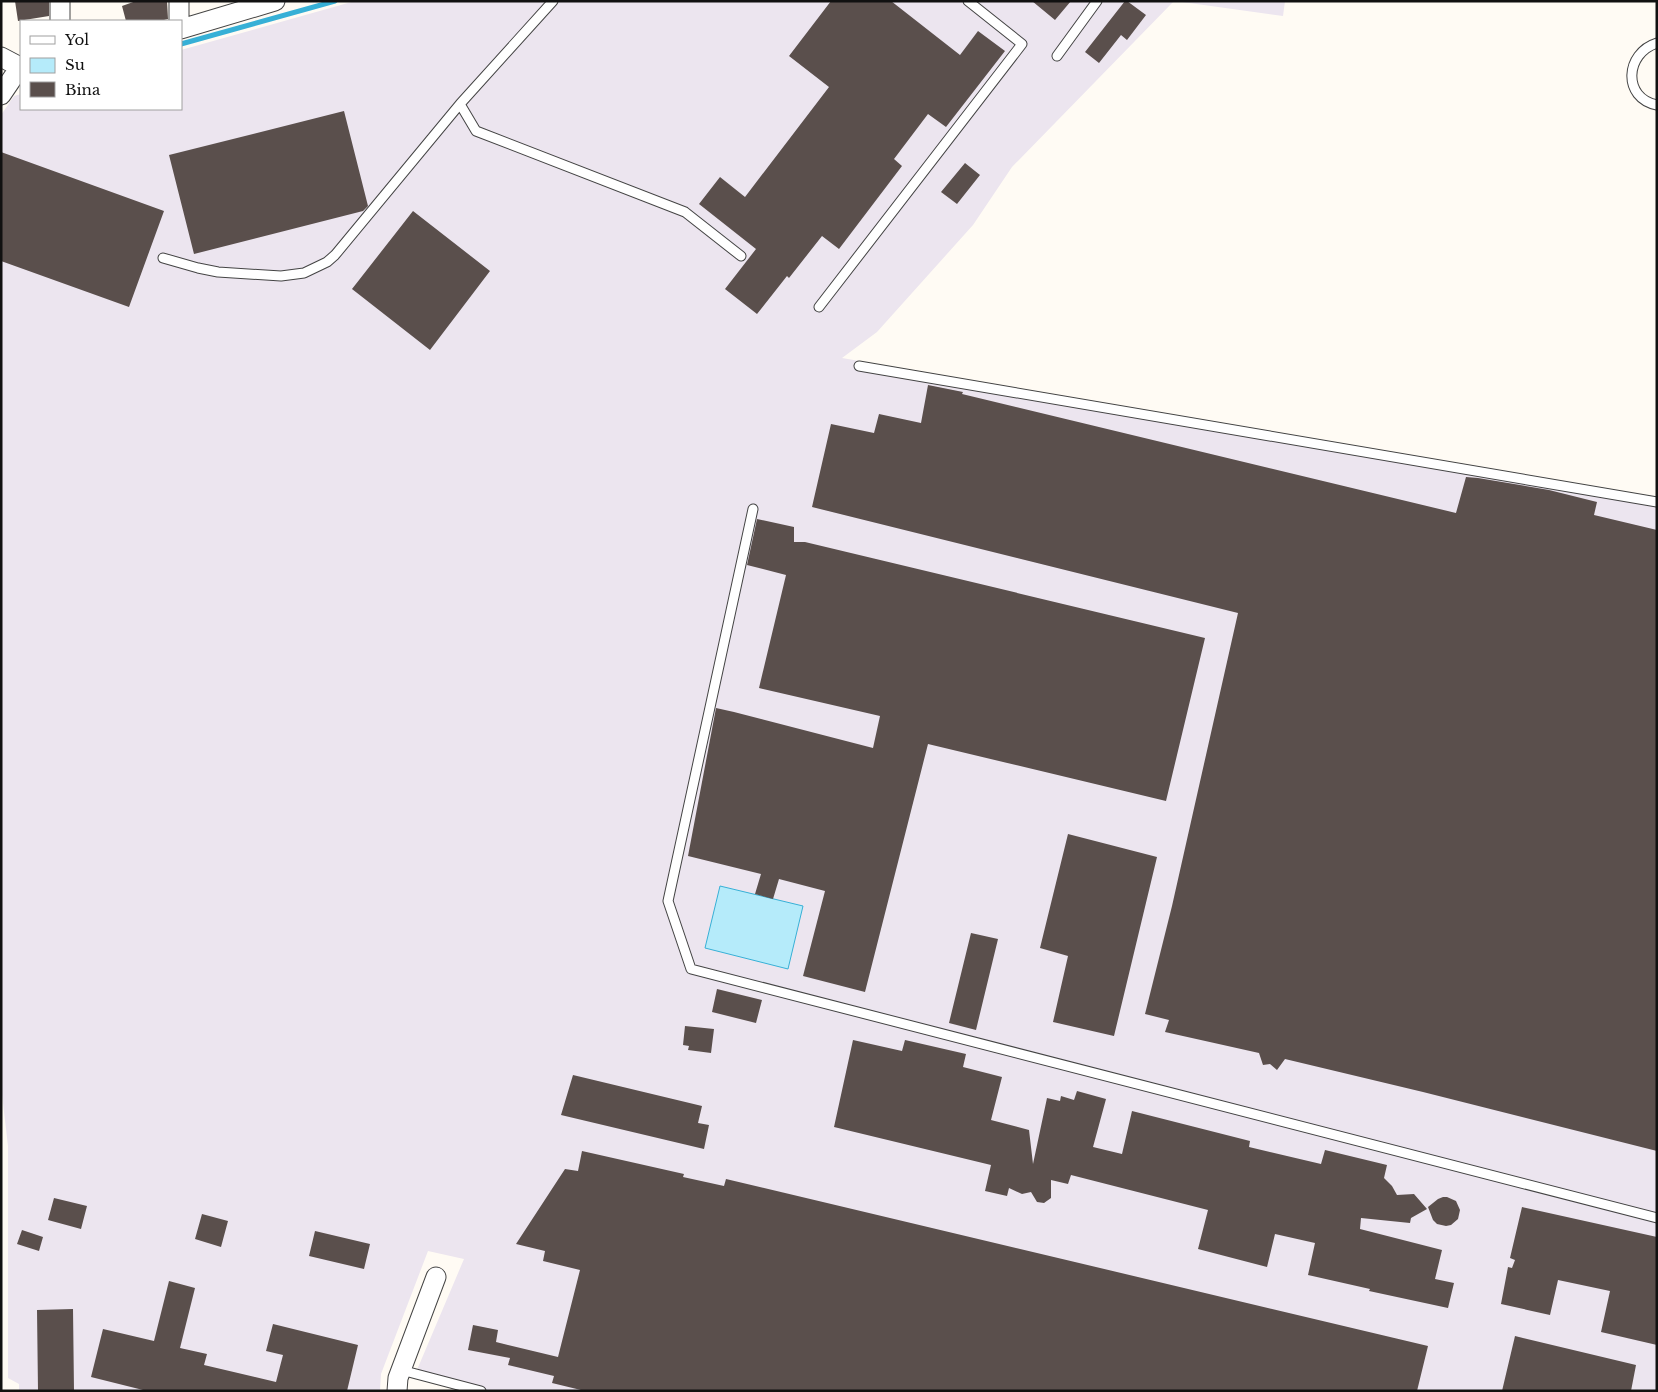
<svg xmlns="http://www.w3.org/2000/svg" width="1658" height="1392" viewBox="0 0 1658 1392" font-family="'Libre Baskerville',serif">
<rect width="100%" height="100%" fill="#fffbf4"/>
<path fill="#ece5ef" d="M 355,1 L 1174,1 L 1012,167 L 973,225 L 877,332 L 842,358 L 1657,498 L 1657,1391 L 465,1391 L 414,1377 L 464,1259 L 428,1251 L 381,1374 L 380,1391 L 19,1391 L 19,1384 L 8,1378 L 8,1146 L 1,1086 L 1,115 L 14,96 L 21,94 L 21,109 L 181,109 L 181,50 Z
M 1175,1 L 1285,1 L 1283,16 Z"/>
<path fill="#b5ebfa" stroke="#37b0d6" d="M 720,886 L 803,906 L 788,969 L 705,948 Z"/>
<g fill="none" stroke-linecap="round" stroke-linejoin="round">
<path stroke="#37b0d6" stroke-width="5" d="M 181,44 L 335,1"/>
</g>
<path fill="#5a4f4c" d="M 15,1 L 49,1 L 49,16 L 18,21 Z
M 136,1 L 167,1 L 168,19 L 160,21 L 126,21 L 122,6 Z
M 831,1 L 891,1 L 960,55 L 978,31 L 1005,51 L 946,127 L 928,114 L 894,159 L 902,166 L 839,249 L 822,236 L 789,278 L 787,276 L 757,314 L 725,289 L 756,249 L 699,204 L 720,177 L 745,197 L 829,87 L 789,56 Z
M 1032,1 L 1071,1 L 1055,20 Z
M 1125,1 L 1127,1 L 1146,15 L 1127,40 L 1121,35 L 1099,63 L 1085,52 Z
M 344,111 L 368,206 L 363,211 L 194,254 L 169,155 Z
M 1,152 L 164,211 L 129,307 L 1,261 Z
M 965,163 L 980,175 L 957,204 L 941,192 Z
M 413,211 L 490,271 L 430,350 L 352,289 Z
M 928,385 L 963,392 L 962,394 L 1456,513 L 1466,477 L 1478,478 L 1549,490 L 1597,502 L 1594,515 L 1657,530 L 1657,1151 L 1423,1092 L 1285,1059 L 1277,1070 L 1270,1064 L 1263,1065 L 1259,1053 L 1165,1032 L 1169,1020 L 1145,1014 L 1172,906 L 1238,613 L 812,507 L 831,424 L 874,433 L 879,414 L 921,423 Z
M 757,519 L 794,527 L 794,542 L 805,542 L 1205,638 L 1166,801 L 928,744 L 865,992 L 803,976 L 825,891 L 779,879 L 773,899 L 755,894 L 761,874 L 688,856 L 716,708 L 734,712 L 873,748 L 880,716 L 759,688 L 786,575 L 747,565 Z
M 1068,834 L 1157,857 L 1114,1036 L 1053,1022 L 1068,956 L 1040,948 Z
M 971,933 L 998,939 L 976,1030 L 949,1023 Z
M 717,989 L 762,1000 L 756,1023 L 712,1012 Z
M 685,1026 L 714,1029 L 711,1053 L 688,1050 L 689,1046 L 683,1045 Z
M 853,1040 L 902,1051 L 905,1040 L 966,1054 L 963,1067 L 1002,1077 L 991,1120 L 1029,1130 L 1033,1164 L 1047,1098 L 1060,1101 L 1061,1096 L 1074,1100 L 1077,1091 L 1106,1099 L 1093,1147 L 1122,1154 L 1132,1111 L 1250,1141 L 1249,1147 L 1321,1164 L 1325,1150 L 1387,1165 L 1384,1178 L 1392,1186 L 1397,1195 L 1414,1194 L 1427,1209 L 1411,1218 L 1410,1223 L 1361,1218 L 1360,1229 L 1442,1250 L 1435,1279 L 1454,1283 L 1448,1308 L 1369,1291 L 1370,1289 L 1308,1275 L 1315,1243 L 1275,1234 L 1267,1267 L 1198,1249 L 1208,1210 L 1071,1175 L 1068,1184 L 1051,1180 L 1051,1198 L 1044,1203 L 1037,1202 L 1031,1192 L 1022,1194 L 1009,1188 L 1007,1196 L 985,1191 L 991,1165 L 834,1127 Z
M 573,1075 L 702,1106 L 698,1123 L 709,1125 L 704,1149 L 561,1115 Z
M 582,1151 L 684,1174 L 683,1177 L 724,1186 L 726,1179 L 1428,1346 L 1417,1391 L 585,1391 L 552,1383 L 554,1376 L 508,1365 L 510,1358 L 468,1350 L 473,1325 L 498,1330 L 496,1342 L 558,1357 L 580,1270 L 543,1261 L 545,1251 L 516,1244 L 565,1169 L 578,1171 Z
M 1443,1197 L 1447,1197 L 1456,1201 L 1460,1210 L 1458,1219 L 1451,1225 L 1446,1226 L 1437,1224 L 1433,1220 L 1428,1207 L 1438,1199 Z
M 54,1198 L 87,1206 L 81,1229 L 48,1220 Z
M 1522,1207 L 1657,1237 L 1657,1345 L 1601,1332 L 1610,1291 L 1558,1280 L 1550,1315 L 1501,1304 L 1508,1267 L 1512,1268 L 1515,1260 L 1510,1258 Z
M 202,1214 L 228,1221 L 221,1247 L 195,1239 Z
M 22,1230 L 43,1237 L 39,1251 L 17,1244 Z
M 315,1231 L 370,1244 L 364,1269 L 309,1256 Z
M 169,1281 L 195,1288 L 180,1348 L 207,1354 L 204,1365 L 276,1382 L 283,1355 L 266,1351 L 273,1324 L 358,1345 L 347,1391 L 147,1391 L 91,1377 L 103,1329 L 154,1341 Z
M 73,1309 L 74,1391 L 38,1391 L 37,1310 Z
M 1515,1336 L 1636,1365 L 1631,1391 L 1502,1391 Z"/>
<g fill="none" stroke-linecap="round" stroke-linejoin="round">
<defs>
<path id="service" d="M 1657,43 C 1625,53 1622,98 1657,105
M 1057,56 L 1097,1
M 460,104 L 476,131 L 685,212 L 741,256
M 163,258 L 198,268 L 218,272 L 281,276 L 304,273 L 327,262 L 335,255 L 460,104 L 553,1
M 819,307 L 1022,44 L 968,1
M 859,366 L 1657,502
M 753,509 L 668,901 L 691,969 L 1657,1218
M 401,1370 L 481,1391"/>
<path id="minor" d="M 179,1 L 179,21
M 60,21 L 60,1
M 181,29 L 275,1
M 1,57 L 20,67
M 1,95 L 20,67
M 397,1391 L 398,1378 L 436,1277"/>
</defs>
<use href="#service" stroke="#444" stroke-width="11"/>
<use href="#minor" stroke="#444" stroke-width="21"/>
<use href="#service" stroke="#fff" stroke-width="9"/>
<use href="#minor" stroke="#fff" stroke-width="19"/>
</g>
<rect width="1658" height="1392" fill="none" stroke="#111111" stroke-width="5"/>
<rect x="20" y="20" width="162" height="90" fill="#ffffff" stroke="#a0a0a0"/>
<rect x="30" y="36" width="25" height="8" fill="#ffffff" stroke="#a0a0a0"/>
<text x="65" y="45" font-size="15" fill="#111111">Yol</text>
<rect x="30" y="58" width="25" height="15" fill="#b5ebfa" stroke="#a0a0a0"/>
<text x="65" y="70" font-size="15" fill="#111111">Su</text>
<rect x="30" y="82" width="25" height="15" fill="#5a4f4c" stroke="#a0a0a0"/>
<text x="65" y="95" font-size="15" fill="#111111">Bina</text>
</svg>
